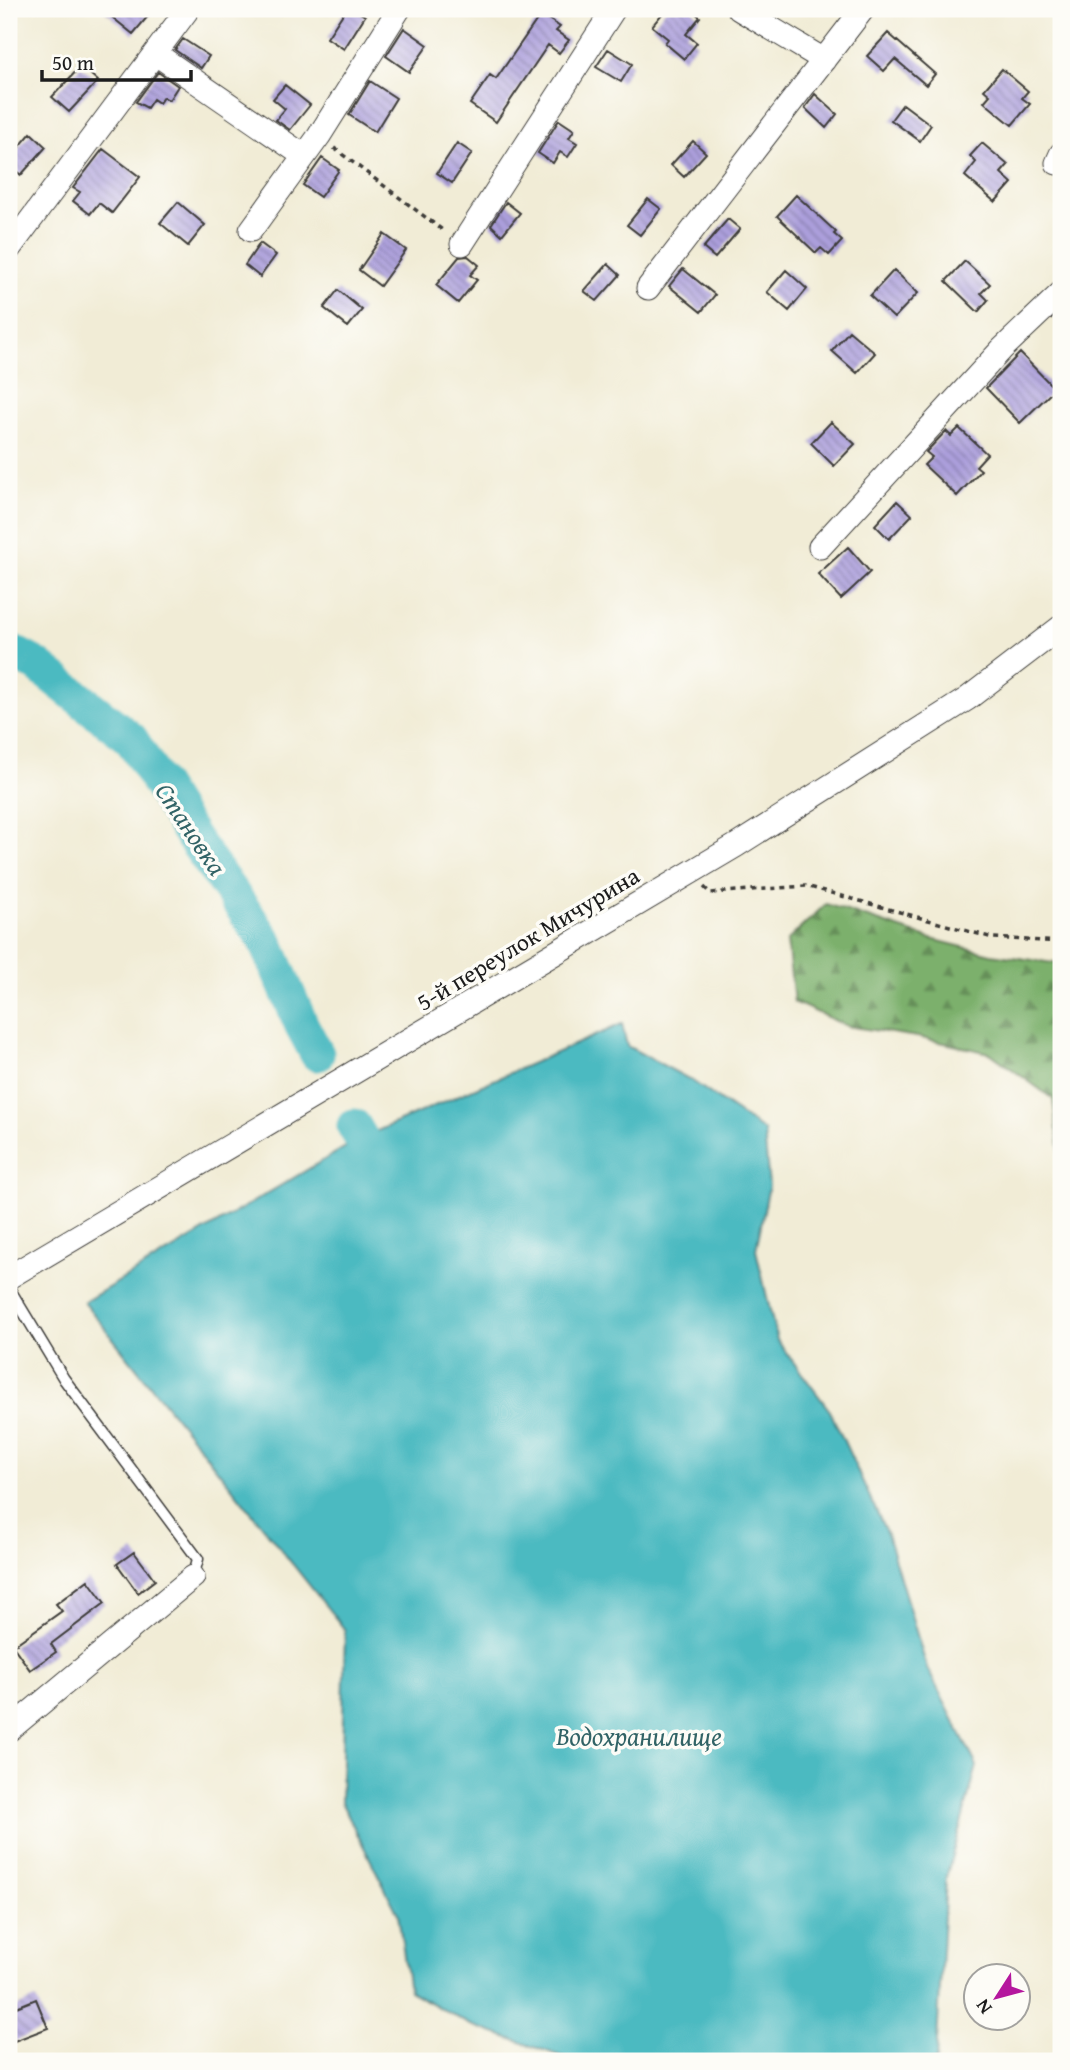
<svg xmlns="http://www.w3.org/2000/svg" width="1070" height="2070" viewBox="0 0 1070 2070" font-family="'Gentium Book Plus',serif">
<defs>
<pattern id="forest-firs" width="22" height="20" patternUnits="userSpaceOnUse" patternTransform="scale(1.75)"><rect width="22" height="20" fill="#7cb06c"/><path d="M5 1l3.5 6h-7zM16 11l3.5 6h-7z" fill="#658e58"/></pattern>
<pattern id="building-back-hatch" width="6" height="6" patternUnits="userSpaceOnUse" patternTransform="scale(1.75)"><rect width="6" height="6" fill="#ac9fdc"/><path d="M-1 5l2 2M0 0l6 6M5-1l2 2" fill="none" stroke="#8b81b2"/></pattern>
</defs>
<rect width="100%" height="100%" fill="#fdfcf7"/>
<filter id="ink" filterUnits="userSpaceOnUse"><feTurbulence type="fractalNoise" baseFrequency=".0143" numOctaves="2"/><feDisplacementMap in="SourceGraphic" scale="14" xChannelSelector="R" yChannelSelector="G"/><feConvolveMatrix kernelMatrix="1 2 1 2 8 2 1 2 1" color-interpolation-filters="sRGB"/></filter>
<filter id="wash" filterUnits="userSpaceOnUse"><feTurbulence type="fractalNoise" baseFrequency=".00686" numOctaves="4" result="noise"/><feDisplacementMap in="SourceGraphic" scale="28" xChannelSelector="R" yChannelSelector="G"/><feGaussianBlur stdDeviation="1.57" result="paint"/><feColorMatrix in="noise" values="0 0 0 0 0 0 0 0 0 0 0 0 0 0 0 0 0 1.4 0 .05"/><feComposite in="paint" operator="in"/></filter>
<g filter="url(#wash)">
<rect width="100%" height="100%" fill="#f1ecd6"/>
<path fill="url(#forest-firs)" stroke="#4c6644" stroke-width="2" d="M 826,904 L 931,939 L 991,954 L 1061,964 L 1061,1162 L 1053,1099 L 990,1053 L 917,1037 L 847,1026 L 794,1002 L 787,941 Z"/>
<path fill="#4bbac1" stroke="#346b6e" stroke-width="2" d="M 622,1024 L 627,1046 L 691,1080 L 764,1131 L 769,1186 L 756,1250 L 777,1340 L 830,1411 L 887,1534 L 927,1668 L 977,1766 L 946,1878 L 936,2061 L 575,2061 L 471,2025 L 409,1991 L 398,1914 L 341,1802 L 345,1630 L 84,1302 L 361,1138 Z"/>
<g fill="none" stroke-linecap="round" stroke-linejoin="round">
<path stroke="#4bbac1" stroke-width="35" d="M 9,650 L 37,665 L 131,739 L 192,837 L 265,940 L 302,1026 L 317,1054
M 354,1126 L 361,1138"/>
</g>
<g id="blocks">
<path fill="url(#building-back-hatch)" d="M 102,9 L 154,9 L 133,34 Z
M 346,9 L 354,9 L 365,16 L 344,49 L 327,38 Z
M 666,9 L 691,9 L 700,17 L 686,34 L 697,43 L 684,59 L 665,43 L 668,39 L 652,26 Z
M 541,14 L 560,27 L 556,31 L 569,40 L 559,53 L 548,45 L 496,122 L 470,104 L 490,75 L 496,79 Z
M 404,28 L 428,45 L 409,72 L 386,56 Z
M 888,33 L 935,74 L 926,85 L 895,59 L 884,71 L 867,56 Z
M 183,39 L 209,56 L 201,68 L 175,50 Z
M 608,49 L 632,64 L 621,82 L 596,67 Z
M 81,66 L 98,81 L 69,112 L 52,97 Z
M 1002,69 L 1028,91 L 1022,98 L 1030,104 L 1012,125 L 984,102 L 990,95 L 984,90 Z
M 158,72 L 178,86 L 169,100 L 163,97 L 159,103 L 153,99 L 147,108 L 136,102 Z
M 370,81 L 396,98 L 375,132 L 349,115 Z
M 285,85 L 310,105 L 290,130 L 276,120 L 285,109 L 273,99 Z
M 815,94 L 837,114 L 826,128 L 805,108 Z
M 903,104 L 931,125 L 920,141 L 891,120 Z
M 559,120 L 574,130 L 569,138 L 577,143 L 568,157 L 560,152 L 553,163 L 538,153 Z
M 31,133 L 46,147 L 21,175 L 9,165 L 9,159 Z
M 693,141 L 706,153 L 684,177 L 671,165 Z
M 457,143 L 472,153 L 452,183 L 437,173 Z
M 982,143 L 1008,165 L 1001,173 L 1012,183 L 995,202 L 965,176 L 976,162 L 970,156 Z
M 103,149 L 140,177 L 112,213 L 99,203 L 90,214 L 73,201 L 80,192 L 73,188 Z
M 322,158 L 339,170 L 320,197 L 303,185 Z
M 796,195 L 836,232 L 834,234 L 842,241 L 829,255 L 821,248 L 816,253 L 777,216 Z
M 648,199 L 661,209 L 640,235 L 627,225 Z
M 178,202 L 205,225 L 188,246 L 160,223 Z
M 506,202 L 520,213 L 502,235 L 491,225 Z
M 728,219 L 740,229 L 715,258 L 703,248 Z
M 384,234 L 406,250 L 380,286 L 359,270 Z
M 260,243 L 276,255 L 260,277 L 245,265 Z
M 468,256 L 479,265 L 470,275 L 477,280 L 458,303 L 436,285 L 459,257 Z
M 965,261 L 990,284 L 981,293 L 988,300 L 978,312 L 946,281 Z
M 608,264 L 620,275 L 597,301 L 584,291 Z
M 683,269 L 715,295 L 701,312 L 669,286 Z
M 786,270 L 807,289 L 789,311 L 767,292 Z
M 894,270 L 918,293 L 894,318 L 870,296 Z
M 338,290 L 362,310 L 348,327 L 324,308 Z
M 849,331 L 875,353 L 857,373 L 832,351 Z
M 1020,353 L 1055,389 L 1020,423 L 986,388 Z
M 831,422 L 855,444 L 834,466 L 811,443 Z
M 959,428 L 987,454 L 976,466 L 981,470 L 957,496 L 924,465 L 932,457 L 926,452 L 946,431 L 951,436 Z
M 897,501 L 912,515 L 889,539 L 875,525 Z
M 848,547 L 870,572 L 841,599 L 818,574 Z
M 134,1552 L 155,1580 L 138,1593 L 117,1564 Z
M 88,1580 L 105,1603 L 51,1644 L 56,1652 L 30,1670 L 13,1646 L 62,1611 L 56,1604 Z
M 36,1999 L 48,2028 L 9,2043 L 9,2010 Z"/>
</g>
</g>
<g filter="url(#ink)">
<use href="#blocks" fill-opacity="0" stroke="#3c3b38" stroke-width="2"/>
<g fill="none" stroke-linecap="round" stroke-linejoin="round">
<defs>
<path id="lane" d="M 9,1288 L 64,1379 L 198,1559 L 193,1577"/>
<path id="street" d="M 739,9 L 824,60
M 156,54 L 304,156
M 1057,163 L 1061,154
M 251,230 L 319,136 L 399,9
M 462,244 L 614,9
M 9,249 L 188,9
M 648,288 L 863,9
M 820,547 L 1002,349 L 1061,293
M 9,1277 L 737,845 L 967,699 L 1061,627
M 9,1730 L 193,1577"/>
</defs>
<use href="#lane" stroke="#3c3b38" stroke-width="13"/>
<use href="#street" stroke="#3c3b38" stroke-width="25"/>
<path stroke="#3c3b38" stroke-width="3.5" stroke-dasharray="5 5" stroke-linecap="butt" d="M 334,148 L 445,232
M 704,887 L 710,893 L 806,886 L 993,938 L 1061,942"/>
<use href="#lane" stroke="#fff" stroke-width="10"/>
<use href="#street" stroke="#fff" stroke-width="23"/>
</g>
</g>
<g text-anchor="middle" stroke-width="7" stroke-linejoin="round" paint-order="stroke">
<g font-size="24" fill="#1c1c1c" stroke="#fdfcf7">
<text transform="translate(528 939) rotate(-31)" y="8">5-й переулок Мичурина</text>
</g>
<g font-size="26" font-style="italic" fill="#316366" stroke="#fdfcf7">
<text transform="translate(191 829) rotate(56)" y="9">Становка</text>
<text x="639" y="1745">Водохранилище</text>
</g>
</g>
<rect width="1070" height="2070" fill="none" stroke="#fdfcf7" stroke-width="35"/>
<g transform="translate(997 1997) rotate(234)"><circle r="33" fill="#fdfcf7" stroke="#a3a29f" stroke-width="2"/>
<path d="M0-5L12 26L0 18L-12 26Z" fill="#b5179e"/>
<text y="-10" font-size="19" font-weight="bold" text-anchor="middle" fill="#1c1c1c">N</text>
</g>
<path d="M42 70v10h149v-10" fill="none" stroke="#1c1c1c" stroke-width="3.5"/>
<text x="52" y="70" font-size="21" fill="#1c1c1c" stroke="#fdfcf7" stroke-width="5" paint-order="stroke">50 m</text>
</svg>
